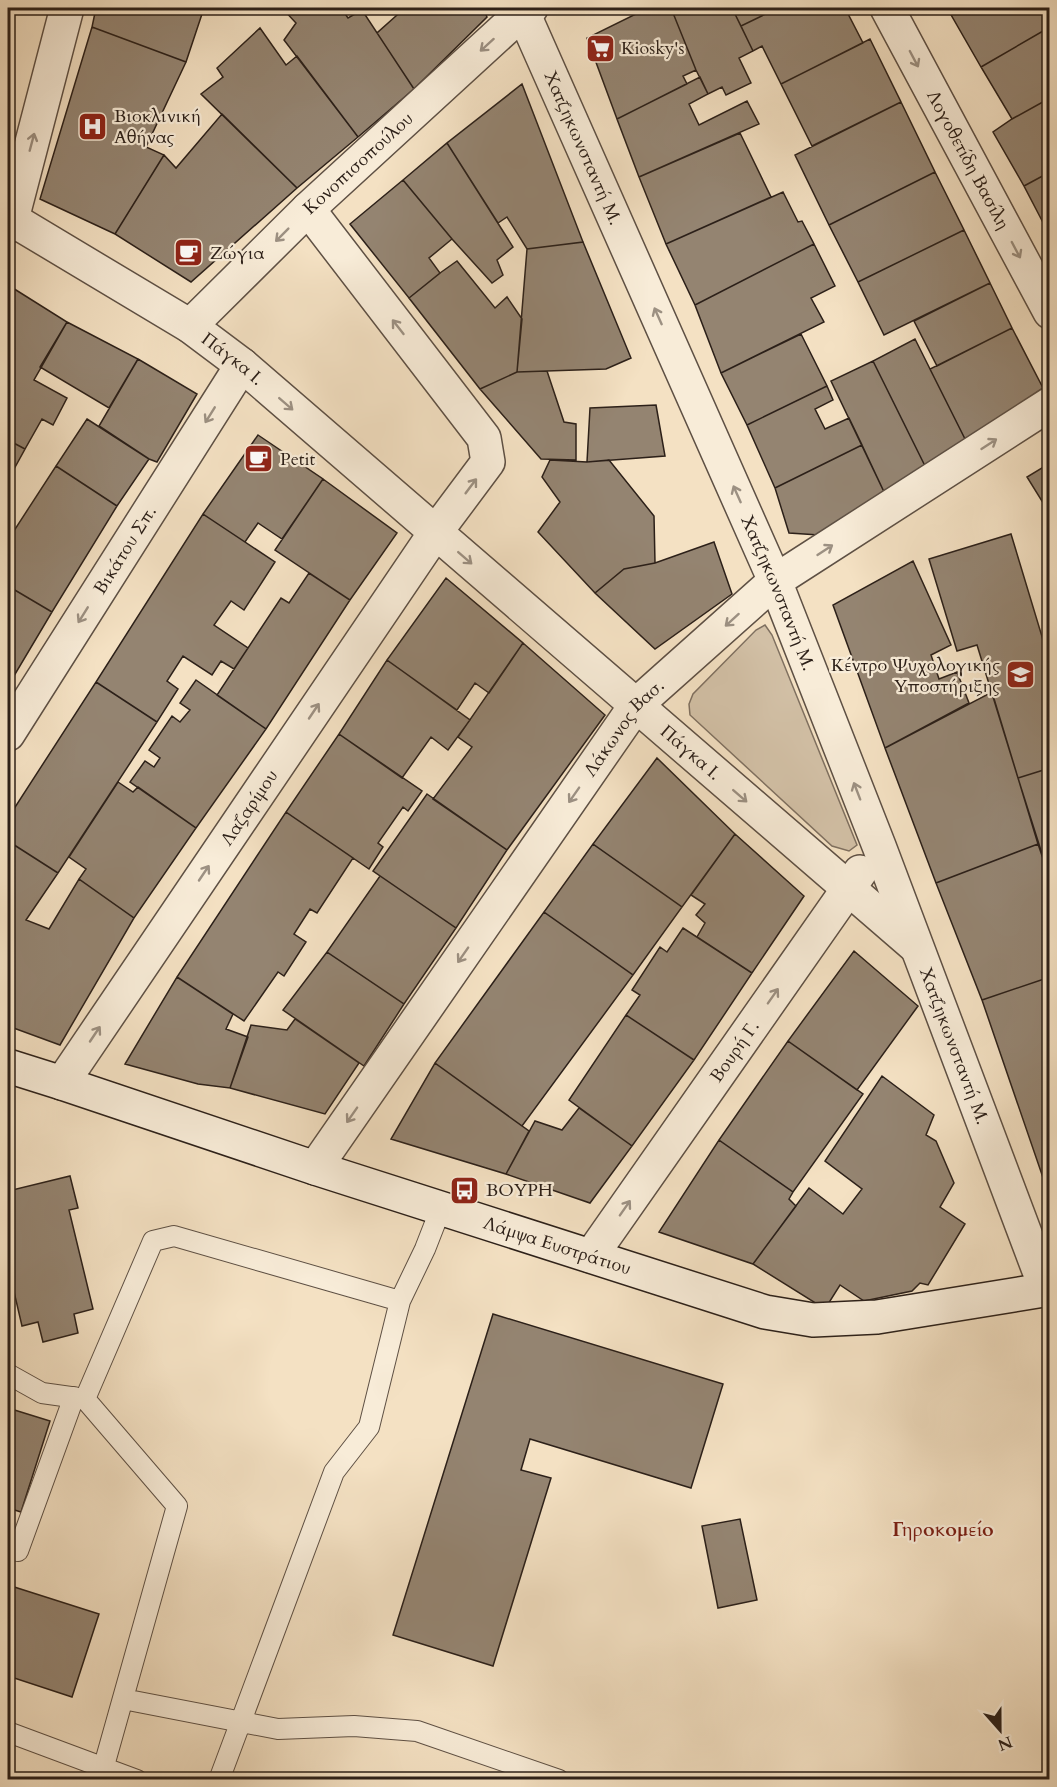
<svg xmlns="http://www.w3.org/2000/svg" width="1057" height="1787" viewBox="0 0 1057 1787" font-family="Cardo,serif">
<rect width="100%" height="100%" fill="#f4e1c3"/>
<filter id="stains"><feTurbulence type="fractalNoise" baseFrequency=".00333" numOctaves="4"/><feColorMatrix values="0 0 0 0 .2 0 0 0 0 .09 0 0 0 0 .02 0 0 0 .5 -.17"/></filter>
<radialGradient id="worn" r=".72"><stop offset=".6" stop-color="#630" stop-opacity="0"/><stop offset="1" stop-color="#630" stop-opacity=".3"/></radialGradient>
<path fill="#d2c0a6" stroke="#7f7060" stroke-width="1.5" d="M 765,625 L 772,635 L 857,845 L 849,851 L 832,846 L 690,715 L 689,704 L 693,694 L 756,630 Z"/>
<path fill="#948471" stroke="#2c2019" stroke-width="1.5" d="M 96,8 L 204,8 L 186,62 L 92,27 Z
M 282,8 L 341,8 L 348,18 L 362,10 L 414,89 L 358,137 L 284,40 L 296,23 Z
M 395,8 L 483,8 L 487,17 L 414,89 L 377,33 L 397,15 Z
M 648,8 L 671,8 L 696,70 L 683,76 L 687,84 L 617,119 L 587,38 Z
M 671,8 L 732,8 L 753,51 L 739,58 L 751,83 L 726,95 L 722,87 L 708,94 L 696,70 Z
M 732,8 L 778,8 L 741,26 Z
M 778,8 L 845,8 L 863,43 L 781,84 L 762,46 L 753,51 L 741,26 Z
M 959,8 L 1044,8 L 1050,17 L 1050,27 L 981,67 L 950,13 Z
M 92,27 L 186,62 L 146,147 L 164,155 L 115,234 L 40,199 Z
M 1050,27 L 1050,98 L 1012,119 L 981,67 Z
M 260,28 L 286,65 L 297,56 L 358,137 L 297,188 L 201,94 L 223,77 L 217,68 Z
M 870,39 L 901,102 L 812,146 L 781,84 Z
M 700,77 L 708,94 L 689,104 L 699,125 L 747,101 L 759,124 L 639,177 L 617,119 Z
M 522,84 L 583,242 L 527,249 L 507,217 L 498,223 L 447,143 Z
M 1050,98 L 1050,172 L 1024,186 L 993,132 L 1012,119 Z
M 901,102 L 935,172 L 829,225 L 795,155 Z
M 222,114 L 297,188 L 191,282 L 115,234 L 164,155 L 176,168 Z
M 740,133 L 771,197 L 666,244 L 639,177 Z
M 447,143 L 513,247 L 497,260 L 503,275 L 492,283 L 452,239 L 403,180 Z
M 935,172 L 964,230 L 858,282 L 829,225 Z
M 1050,172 L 1050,236 L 1024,186 Z
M 403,180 L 452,239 L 429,258 L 440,273 L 409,298 L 350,224 Z
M 783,192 L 798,222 L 802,221 L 814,244 L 695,305 L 666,244 Z
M 964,230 L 990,283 L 884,335 L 858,282 Z
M 583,242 L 631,358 L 606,369 L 517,372 L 527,249 Z
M 814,244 L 835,286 L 811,298 L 824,322 L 721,373 L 695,305 Z
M 457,261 L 495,308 L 507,297 L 522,319 L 517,372 L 480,389 L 409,298 L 440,273 Z
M 990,283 L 1012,328 L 937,366 L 914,321 Z
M 8,285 L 67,322 L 34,380 L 67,398 L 53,425 L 42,419 L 25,449 L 8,440 Z
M 67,322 L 138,359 L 109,408 L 40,367 Z
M 1012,328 L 1043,388 L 966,441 L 930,369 Z
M 801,334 L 827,386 L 747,425 L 721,373 Z
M 915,339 L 966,441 L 926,468 L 873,361 Z
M 138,359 L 197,394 L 157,462 L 149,459 L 99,426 Z
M 873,361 L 926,468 L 885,494 L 831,381 Z
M 547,371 L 564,422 L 576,424 L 576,460 L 541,459 L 480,389 L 517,372 Z
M 827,386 L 833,400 L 815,409 L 825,429 L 849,418 L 862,445 L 775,488 L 747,425 Z
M 656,405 L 665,456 L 587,462 L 590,408 Z
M 87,419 L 149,459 L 117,506 L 56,466 Z
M 258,435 L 323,479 L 282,539 L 258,523 L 245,542 L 203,514 Z
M 8,440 L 25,449 L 8,480 Z
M 862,445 L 885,494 L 819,535 L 789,533 L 775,488 Z
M 550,460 L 587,462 L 609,460 L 654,516 L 655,563 L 624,569 L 595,593 L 538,532 L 560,502 L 542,477 Z
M 1050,463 L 1050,514 L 1027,477 Z
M 56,466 L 117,506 L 52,612 L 8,586 L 8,540 Z
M 323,479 L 397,533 L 350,600 L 275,550 Z
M 203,514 L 275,562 L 244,610 L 231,601 L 214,625 L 248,648 L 234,669 L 221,661 L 212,675 L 183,656 L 167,681 L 178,689 L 157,722 L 96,682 Z
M 1011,534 L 1050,663 L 1050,768 L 1018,778 L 977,645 L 957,651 L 929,559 Z
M 714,542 L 732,594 L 655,649 L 595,593 L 624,569 L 655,563 Z
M 913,561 L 951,645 L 931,655 L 939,679 L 957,672 L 969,703 L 885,748 L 833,605 Z
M 309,573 L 350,600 L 266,729 L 217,695 L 281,598 L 289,603 Z
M 446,578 L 523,643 L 489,693 L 475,683 L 457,710 L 387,660 Z
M 8,586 L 52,612 L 8,686 Z
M 523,643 L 605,715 L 507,850 L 433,799 L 472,747 L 458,737 Z
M 387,660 L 470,720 L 448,750 L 431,737 L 402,778 L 339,734 Z
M 196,680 L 266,729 L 196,828 L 130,782 L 145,761 L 154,767 L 160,758 L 149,750 L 172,716 L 180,722 L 190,710 L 180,703 Z
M 96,682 L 157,722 L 58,873 L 8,841 L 8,818 Z
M 992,692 L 1038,844 L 936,883 L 885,748 Z
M 339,734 L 422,791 L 408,811 L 403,807 L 378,843 L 383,847 L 369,869 L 286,812 Z
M 657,758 L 735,834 L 682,907 L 593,844 Z
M 1050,768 L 1050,879 L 1018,778 Z
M 118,782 L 133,792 L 138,787 L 196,828 L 134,918 L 79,879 L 86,869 L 69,857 Z
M 427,794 L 507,850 L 456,928 L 373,871 Z
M 286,812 L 353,858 L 317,913 L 310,909 L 294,934 L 306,942 L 284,976 L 278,972 L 244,1021 L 177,977 Z
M 735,834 L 804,896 L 752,973 L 697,937 L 705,923 L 696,915 L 705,904 L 691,895 Z
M 8,841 L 58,873 L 26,920 L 49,929 L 79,879 L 134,918 L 60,1045 L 8,1026 Z
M 593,844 L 682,907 L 633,975 L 544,912 Z
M 1038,844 L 1050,879 L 1050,977 L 982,1000 L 936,883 Z
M 380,876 L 456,928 L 404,1004 L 327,952 Z
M 544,912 L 633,975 L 522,1126 L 435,1063 Z
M 683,928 L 752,973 L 694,1060 L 626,1015 L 640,995 L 632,990 L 660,947 L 667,952 Z
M 854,951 L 918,1006 L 857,1090 L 788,1041 Z
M 327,952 L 404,1004 L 364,1066 L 283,1010 Z
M 177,977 L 233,1014 L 226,1029 L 248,1037 L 230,1088 L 198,1084 L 125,1064 Z
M 1050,977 L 1050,1198 L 982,1000 Z
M 626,1015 L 694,1060 L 632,1146 L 569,1100 Z
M 295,1019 L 359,1063 L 325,1114 L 230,1088 L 251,1025 L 287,1030 Z
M 788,1041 L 863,1094 L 793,1192 L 719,1140 Z
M 435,1063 L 529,1131 L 506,1174 L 391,1139 Z
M 882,1076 L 934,1115 L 926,1135 L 936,1141 L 954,1183 L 940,1207 L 965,1224 L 928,1285 L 920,1283 L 912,1291 L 864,1301 L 840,1285 L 825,1309 L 753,1264 L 809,1188 L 843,1214 L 862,1189 L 825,1161 Z
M 579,1108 L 632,1146 L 590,1203 L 506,1174 L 535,1121 L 562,1130 Z
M 719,1140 L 793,1192 L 789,1199 L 796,1206 L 753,1264 L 659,1232 Z
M 70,1176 L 78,1208 L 69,1210 L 93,1309 L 74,1314 L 78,1333 L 43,1342 L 38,1322 L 22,1326 L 8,1266 L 8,1191 Z
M 493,1314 L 723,1384 L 691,1488 L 530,1439 L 521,1470 L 551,1478 L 493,1666 L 393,1635 Z
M 8,1408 L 50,1421 L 21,1512 L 8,1508 Z
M 740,1519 L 757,1600 L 718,1608 L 702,1526 Z
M 8,1585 L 99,1614 L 72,1697 L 8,1676 Z"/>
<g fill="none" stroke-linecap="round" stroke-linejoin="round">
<defs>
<path id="lane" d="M 8,1374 L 42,1393 L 85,1399 L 153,1241 L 174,1236 L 400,1301
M 85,1399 L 177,1506 L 100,1780
M 18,1551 L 74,1397
M 123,1699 L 278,1729 L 354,1726 L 417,1731 L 559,1780
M 8,1732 L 137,1780
M 219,1780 L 334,1472 L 369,1427 L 400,1301 L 425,1249 L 441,1208"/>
<g id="street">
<path id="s1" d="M 521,8 L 775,581 L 879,846 L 1046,1289"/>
<path id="s2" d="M 887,8 L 1050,312"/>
<path id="s3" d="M 8,217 L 190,326 L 242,365 L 914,945"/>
<path d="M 8,226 L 12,219 L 67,8"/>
<path id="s4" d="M 190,326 L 308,209 L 523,12 L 531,8"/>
<path id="s5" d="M 8,734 L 242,365"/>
<path id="s6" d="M 62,1083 L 435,533 L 488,462 L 484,438 L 308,209"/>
<path id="s7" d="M 315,1168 L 636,705 L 775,581 L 1050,404"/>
<path id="s8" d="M 591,1256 L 860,872"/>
</g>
<g id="secondary">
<path id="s9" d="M 8,1066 L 62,1083 L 315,1168 L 765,1312 L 813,1320 L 877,1317 L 1050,1289"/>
</g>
</defs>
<use href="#lane" stroke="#5e5044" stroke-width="22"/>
<use href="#street" stroke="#5e5044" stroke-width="36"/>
<use href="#secondary" stroke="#2c2019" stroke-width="36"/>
<use href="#lane" stroke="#f8ecd8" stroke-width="20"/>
<use href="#street" stroke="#f8ecd8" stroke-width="33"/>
<use href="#secondary" stroke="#f8ecd8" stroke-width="33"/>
</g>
<defs><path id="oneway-shaft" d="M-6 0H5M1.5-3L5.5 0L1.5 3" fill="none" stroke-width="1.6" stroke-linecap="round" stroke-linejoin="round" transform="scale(1.5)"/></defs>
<g stroke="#9c9082">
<use href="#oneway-shaft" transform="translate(487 45) rotate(138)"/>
<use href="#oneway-shaft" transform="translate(914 59) rotate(62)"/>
<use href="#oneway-shaft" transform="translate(32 142) rotate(-75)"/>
<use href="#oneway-shaft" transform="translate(282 235) rotate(135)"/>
<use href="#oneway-shaft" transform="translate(1016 250) rotate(62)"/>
<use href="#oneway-shaft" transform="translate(658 316) rotate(-114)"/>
<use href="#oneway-shaft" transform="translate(398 327) rotate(-128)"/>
<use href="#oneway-shaft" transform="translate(286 404) rotate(41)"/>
<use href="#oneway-shaft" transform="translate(210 415) rotate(122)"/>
<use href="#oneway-shaft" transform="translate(989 444) rotate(-33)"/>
<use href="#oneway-shaft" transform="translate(471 486) rotate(-53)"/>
<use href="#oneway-shaft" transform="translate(737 494) rotate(-114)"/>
<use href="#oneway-shaft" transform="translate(825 550) rotate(-33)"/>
<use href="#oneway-shaft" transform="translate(465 558) rotate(41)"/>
<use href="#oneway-shaft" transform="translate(83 615) rotate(122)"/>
<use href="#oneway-shaft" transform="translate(732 620) rotate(138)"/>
<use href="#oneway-shaft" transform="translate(314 711) rotate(-56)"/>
<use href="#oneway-shaft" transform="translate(857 791) rotate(-111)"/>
<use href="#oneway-shaft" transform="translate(574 795) rotate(125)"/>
<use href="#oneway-shaft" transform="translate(740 796) rotate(41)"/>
<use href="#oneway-shaft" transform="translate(204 873) rotate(-56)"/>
<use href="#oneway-shaft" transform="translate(463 955) rotate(125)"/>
<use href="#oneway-shaft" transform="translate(773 996) rotate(-55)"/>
<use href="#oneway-shaft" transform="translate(95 1034) rotate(-56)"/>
<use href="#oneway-shaft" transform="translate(352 1115) rotate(125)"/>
<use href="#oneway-shaft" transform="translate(625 1208) rotate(-55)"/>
</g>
<defs>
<symbol id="supermarket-square" viewBox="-11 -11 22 22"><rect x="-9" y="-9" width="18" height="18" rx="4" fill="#8f2418" stroke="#f8ecd8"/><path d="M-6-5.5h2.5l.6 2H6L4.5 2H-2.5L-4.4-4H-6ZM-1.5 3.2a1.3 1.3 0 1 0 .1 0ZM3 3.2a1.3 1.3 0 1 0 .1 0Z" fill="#fff"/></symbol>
<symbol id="hospital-square" viewBox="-11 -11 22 22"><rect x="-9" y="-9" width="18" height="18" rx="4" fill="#8f2418" stroke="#f8ecd8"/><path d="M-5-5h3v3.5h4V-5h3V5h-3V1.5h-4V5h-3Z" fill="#fff"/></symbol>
<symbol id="cafe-square" viewBox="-11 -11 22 22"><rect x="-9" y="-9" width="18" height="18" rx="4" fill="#8f2418" stroke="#f8ecd8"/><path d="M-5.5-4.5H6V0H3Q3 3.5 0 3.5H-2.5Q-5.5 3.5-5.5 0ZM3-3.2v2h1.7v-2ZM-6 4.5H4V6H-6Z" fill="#fff"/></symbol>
<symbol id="school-square" viewBox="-11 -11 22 22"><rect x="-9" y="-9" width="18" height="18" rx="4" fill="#8f2418" stroke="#f8ecd8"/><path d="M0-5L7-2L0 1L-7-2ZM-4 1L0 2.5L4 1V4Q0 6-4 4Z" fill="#fff"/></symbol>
<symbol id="bus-square" viewBox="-11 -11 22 22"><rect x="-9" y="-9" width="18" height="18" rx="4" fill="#8f2418" stroke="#f8ecd8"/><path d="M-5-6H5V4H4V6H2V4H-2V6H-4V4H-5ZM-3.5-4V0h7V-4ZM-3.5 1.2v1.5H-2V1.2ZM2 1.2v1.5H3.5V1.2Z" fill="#fff"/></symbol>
</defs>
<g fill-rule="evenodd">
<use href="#supermarket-square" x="584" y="32" width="33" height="33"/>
<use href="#hospital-square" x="76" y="110" width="33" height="33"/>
<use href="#cafe-square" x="172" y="236" width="33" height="33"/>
<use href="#cafe-square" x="242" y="442" width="33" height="33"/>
<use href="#school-square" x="1004" y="658" width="33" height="33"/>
<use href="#bus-square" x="448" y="1174" width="33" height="33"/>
</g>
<g text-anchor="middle" stroke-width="4.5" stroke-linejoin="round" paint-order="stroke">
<g font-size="18" fill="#2c2019" stroke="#f8ecd8" text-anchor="start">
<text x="621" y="54">Kiosky's</text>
<text x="114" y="122">Βιοκλινική<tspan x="114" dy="21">Αθήνας</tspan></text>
<text x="210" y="259">Ζώγια</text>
<text x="280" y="465">Petit</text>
<text x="1000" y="671" text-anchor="end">Κέντρο Ψυχολογικής<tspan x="1000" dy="21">Υποστήριξης</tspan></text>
<text x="486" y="1196">ΒΟΥΡΗ</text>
</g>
<g font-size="18" fill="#2c2019" stroke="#f8ecd8">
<text dy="6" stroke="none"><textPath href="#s1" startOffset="153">Χατζηκωνσταντή Μ.</textPath></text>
<text dy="6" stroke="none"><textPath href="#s2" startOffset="172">Λογοθετίδη Βασίλη</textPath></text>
<text dy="6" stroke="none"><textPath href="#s4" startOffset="234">Κονοπισοπούλου</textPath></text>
<text dy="6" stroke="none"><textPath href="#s3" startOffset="266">Πάγκα Ι.</textPath></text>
<text dy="6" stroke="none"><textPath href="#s5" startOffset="218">Βικάτου Σπ.</textPath></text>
<text dy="6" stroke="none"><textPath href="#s1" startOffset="639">Χατζηκωνσταντή Μ.</textPath></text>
<text dy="6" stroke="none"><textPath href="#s7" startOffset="538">Λάκωνος Βασ.</textPath></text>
<text dy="6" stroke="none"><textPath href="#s3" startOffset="870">Πάγκα Ι.</textPath></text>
<text dy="6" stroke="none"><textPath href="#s6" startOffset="333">Λαζαρίμου</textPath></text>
<text dy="6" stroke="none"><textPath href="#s1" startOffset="1125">Χατζηκωνσταντή Μ.</textPath></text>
<text dy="6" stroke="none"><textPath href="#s8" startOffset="250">Βουρή Γ.</textPath></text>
<text dy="6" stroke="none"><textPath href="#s9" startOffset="578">Λάμψα Ευστράτιου</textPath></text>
</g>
<g font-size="20" font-weight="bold" fill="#7a1f14" stroke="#f8ecd8">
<text x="943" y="1536">Γηροκομείο</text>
</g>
</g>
<rect width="1057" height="1787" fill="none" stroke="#f4e1c3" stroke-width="30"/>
<rect x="9" y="9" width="1039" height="1769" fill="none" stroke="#2c2019" stroke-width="3"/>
<rect x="15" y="15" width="1027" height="1757" fill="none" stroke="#2c2019" stroke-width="1.5"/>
<g transform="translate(1000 1730) rotate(159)" stroke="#f8ecd8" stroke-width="4.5" paint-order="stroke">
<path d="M0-4.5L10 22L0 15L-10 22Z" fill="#2c2019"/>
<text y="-9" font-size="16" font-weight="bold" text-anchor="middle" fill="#2c2019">N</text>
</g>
<rect width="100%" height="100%" filter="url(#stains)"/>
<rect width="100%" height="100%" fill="url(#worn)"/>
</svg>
